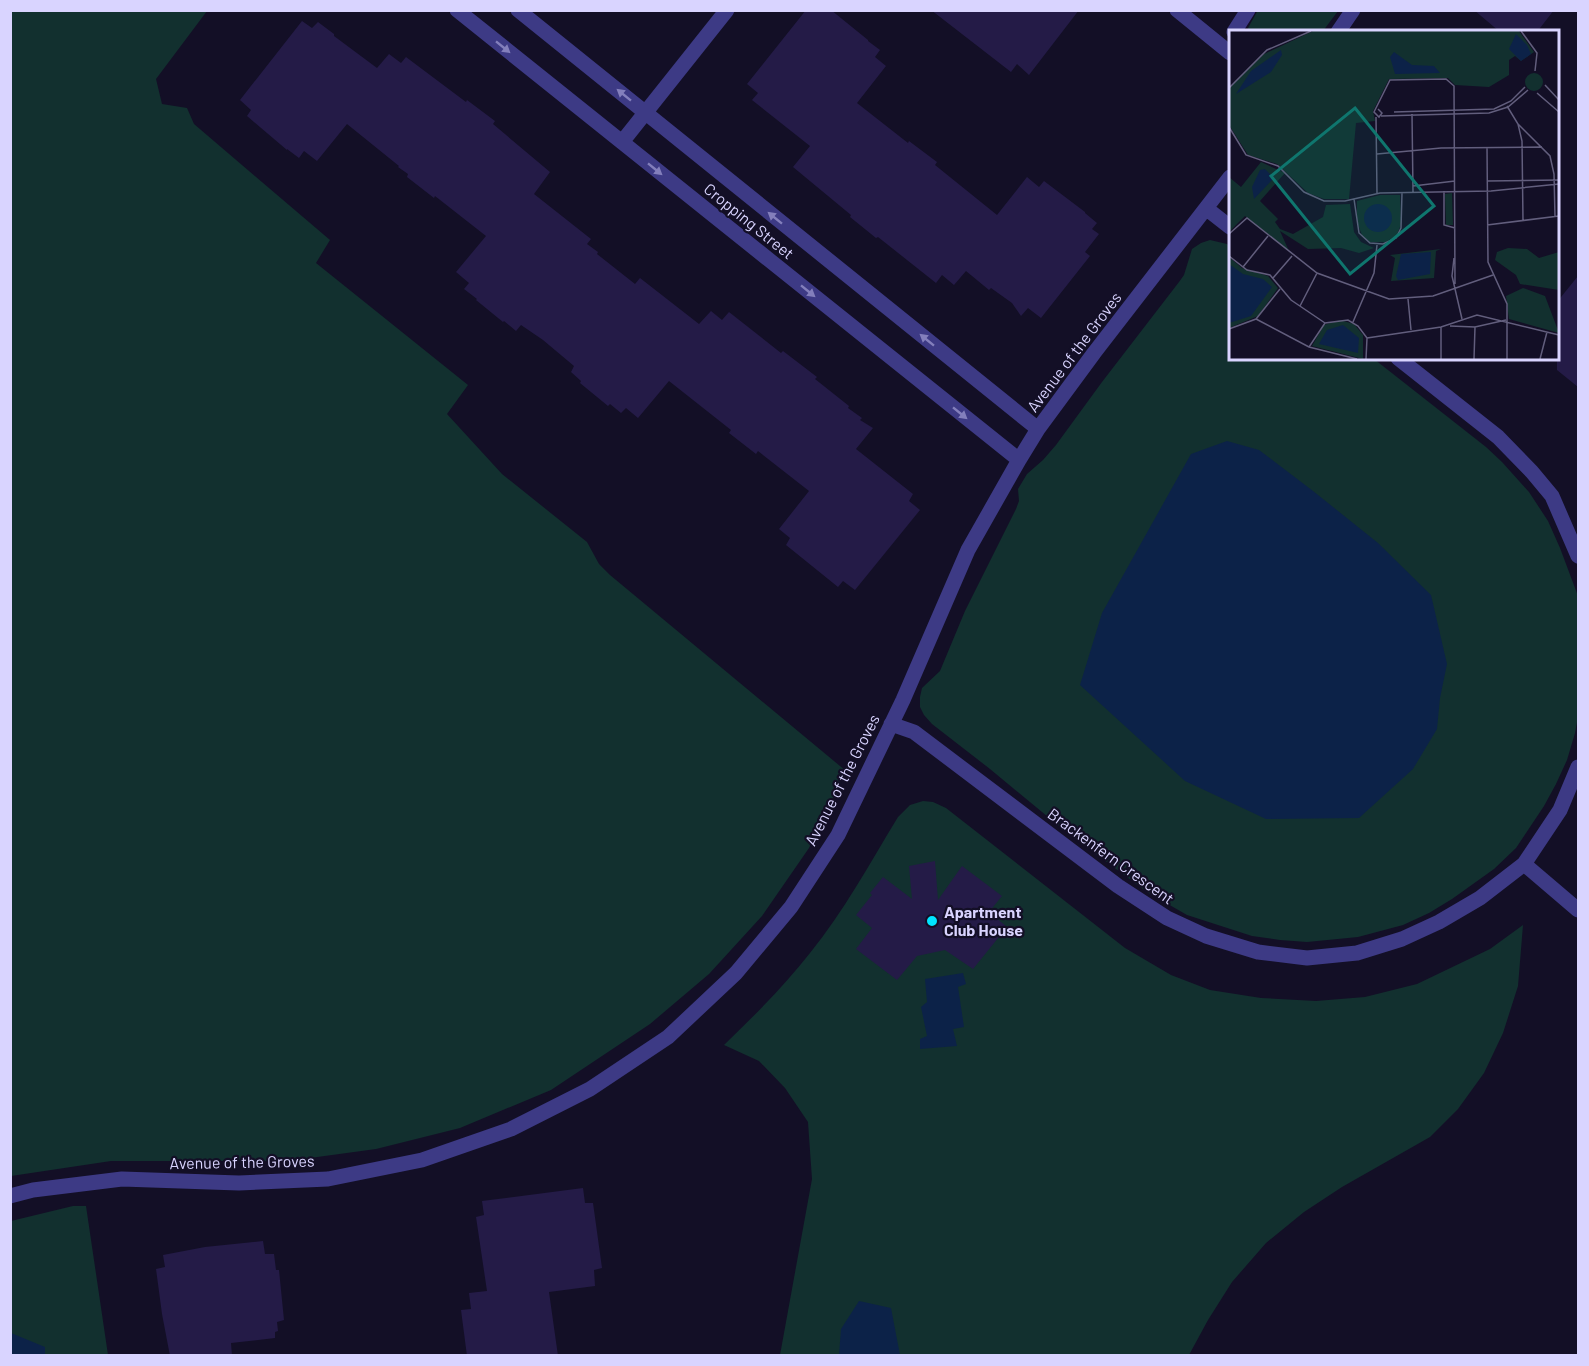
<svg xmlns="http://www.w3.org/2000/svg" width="1589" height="1366" viewBox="0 0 1589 1366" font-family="Barlow,sans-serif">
<rect width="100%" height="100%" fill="#130f26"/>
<path fill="#12302f" d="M 1258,10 L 1338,10 L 1338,11 L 1323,31 L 1248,31 L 1248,28 Z
M 10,11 L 207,11 L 156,79 L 162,104 L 187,108 L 194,124 L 330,240 L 316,263 L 468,385 L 447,414 L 502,474 L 587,542 L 599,564 L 610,575 L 846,771 L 809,848 L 762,916 L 709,974 L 650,1024 L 551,1090 L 460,1128 L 376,1149 L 288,1161 L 111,1161 L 11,1176 Z
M 1210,240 L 1227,244 L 1230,247 L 1230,358 L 1374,359 L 1486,447 L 1502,462 L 1529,492 L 1548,521 L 1560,548 L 1578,596 L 1578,717 L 1575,733 L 1567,760 L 1556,784 L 1544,806 L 1516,848 L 1494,869 L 1452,899 L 1429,913 L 1403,925 L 1358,937 L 1307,942 L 1280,940 L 1252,936 L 1187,915 L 1147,892 L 1065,831 L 990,769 L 932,724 L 924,715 L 920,707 L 920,697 L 922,688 L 940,671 L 965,611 L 1016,509 L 1019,501 L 1018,489 L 1027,474 L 1043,460 L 1056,445 L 1102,382 L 1179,282 L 1184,275 L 1192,249 L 1201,243 Z
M 923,801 L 933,802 L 946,808 L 1125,948 L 1171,975 L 1210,990 L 1261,998 L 1316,1001 L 1365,997 L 1417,984 L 1490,949 L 1523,925 L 1518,986 L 1503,1033 L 1484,1073 L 1458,1109 L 1430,1137 L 1342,1187 L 1304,1212 L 1266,1243 L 1232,1282 L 1208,1320 L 1189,1355 L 780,1355 L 812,1179 L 808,1122 L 785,1088 L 759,1061 L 724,1045 C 754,1016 784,986 810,953 C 844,911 870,863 898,817 L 910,805 Z
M 73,1206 L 86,1206 L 108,1355 L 11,1356 L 11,1221 Z"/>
<path fill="#0c2248" d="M 1227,441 L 1259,450 L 1313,491 L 1378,543 L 1431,595 L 1447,664 L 1440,698 L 1437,729 L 1413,769 L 1359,818 L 1266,819 L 1185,781 L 1080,685 L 1102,613 L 1191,454 Z
M 963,973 L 966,984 L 958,987 L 964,1027 L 953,1029 L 957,1046 L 920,1049 L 920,1039 L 927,1036 L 921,1007 L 927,1002 L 925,979 Z
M 859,1301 L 891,1308 L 900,1355 L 839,1355 L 841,1329 Z
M 11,1333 L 45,1347 L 45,1355 L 11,1355 Z"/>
<path fill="#241b47" d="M 806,10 L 831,10 L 868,40 L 868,41 L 880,50 L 875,57 L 886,66 L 857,103 L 908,143 L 909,141 L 937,162 L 935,165 L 997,215 L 1027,177 L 1039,187 L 1044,181 L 1085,212 L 1085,213 L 1097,223 L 1092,229 L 1099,234 L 1085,252 L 1090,256 L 1041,318 L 1028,308 L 1021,316 L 1012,303 L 991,288 L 989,290 L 966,271 L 954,285 L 942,275 L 936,283 L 878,237 L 876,238 L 850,217 L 851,215 L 793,167 L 810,146 L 752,100 L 758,93 L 747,84 Z
M 931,10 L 1079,10 L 1029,75 L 1017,64 L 1011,72 Z
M 1474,10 L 1554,10 L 1537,32 L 1500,32 Z
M 302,21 L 312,28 L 318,22 L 334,34 L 334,36 L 377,68 L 389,54 L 401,63 L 406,57 L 466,102 L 467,100 L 495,121 L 493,124 L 550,172 L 534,194 L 591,239 L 587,244 L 598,252 L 597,254 L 635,284 L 640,278 L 699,324 L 711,311 L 722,320 L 729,312 L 781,353 L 783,351 L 817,377 L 815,379 L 849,406 L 848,408 L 862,418 L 860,420 L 873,428 L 856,449 L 913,494 L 909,501 L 920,510 L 855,590 L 843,581 L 838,587 L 786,545 L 790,538 L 779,529 L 809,491 L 758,451 L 756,454 L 729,433 L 731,430 L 669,381 L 638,418 L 626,408 L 621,413 L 610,404 L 608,406 L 580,383 L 581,381 L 571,372 L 574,366 L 543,340 L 521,325 L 516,331 L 504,321 L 503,322 L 476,300 L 477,299 L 464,289 L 469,283 L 456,272 L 486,236 L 435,196 L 434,198 L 407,177 L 408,174 L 398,167 L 399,166 L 347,124 L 317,161 L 304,151 L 299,158 L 287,149 L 287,150 L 247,116 L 251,110 L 240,100 Z
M 1578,276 L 1578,387 L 1557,370 L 1557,302 Z
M 935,861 L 938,900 L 962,866 L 1002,896 L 989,912 L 1007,927 L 973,969 L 945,950 L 917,956 L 897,980 L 856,949 L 872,928 L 856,915 L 872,895 L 870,893 L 883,877 L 912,899 L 909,866 Z
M 583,1188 L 585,1203 L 593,1203 L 602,1268 L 594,1270 L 595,1286 L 549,1292 L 558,1356 L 467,1356 L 461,1310 L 471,1309 L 469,1293 L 487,1291 L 476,1217 L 484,1215 L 482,1201 Z
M 263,1241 L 265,1254 L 274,1254 L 276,1270 L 279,1270 L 284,1320 L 277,1322 L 278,1331 L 275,1332 L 275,1338 L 231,1343 L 232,1356 L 170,1356 L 162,1314 L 156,1269 L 165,1267 L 163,1255 L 205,1247 Z"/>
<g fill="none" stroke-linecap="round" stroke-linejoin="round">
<path stroke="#3d3a85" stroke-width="15" d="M 457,10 L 1019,460
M 518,10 L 1038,429
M 1177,10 L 1230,53
M 1234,32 L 1248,10
M 1338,32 L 1353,10
M 622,142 L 727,10
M 1207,209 L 1230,227
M 1398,358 L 1498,437 L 1532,472 L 1552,496 L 1578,556
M 891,724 L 914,732 L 1118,886 L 1167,918 L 1206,936 L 1258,952 L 1307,958 L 1357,953 L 1402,939 L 1439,922 L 1480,898 L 1524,864 L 1560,810 L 1578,767
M 1524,864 L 1578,910
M 10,1196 L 33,1190 L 122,1179 L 239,1183 L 328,1179 L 422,1160 L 511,1129 L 590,1089 L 668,1037 L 736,973 L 791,907 L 838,835 L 903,700 L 968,550 L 1019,460 L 1038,429 L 1094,353 L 1230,177"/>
</g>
<defs><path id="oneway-solid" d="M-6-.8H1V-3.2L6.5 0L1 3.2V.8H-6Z" transform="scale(1.5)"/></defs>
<g fill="#837fbc">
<use href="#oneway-solid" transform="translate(503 47) rotate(39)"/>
<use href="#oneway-solid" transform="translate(624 95) rotate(-141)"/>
<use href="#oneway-solid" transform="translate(655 169) rotate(39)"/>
<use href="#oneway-solid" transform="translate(775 218) rotate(-141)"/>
<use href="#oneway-solid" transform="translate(808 291) rotate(39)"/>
<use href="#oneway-solid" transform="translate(927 340) rotate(-141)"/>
<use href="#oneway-solid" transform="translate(960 413) rotate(39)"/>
</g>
<circle fill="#00e5ff" stroke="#130f26" stroke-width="2" cx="932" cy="921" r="6"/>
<g text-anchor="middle" stroke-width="4.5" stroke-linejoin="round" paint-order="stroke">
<g font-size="16" fill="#d9d4ff" stroke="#130f26">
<text transform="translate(749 221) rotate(39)" y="6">Cropping Street</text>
<text transform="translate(1074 352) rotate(-53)" y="6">Avenue of the Groves</text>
<text transform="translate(842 780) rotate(-63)" y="6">Avenue of the Groves</text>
<text transform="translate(1111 856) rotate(36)" y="6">Brackenfern Crescent</text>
<text transform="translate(242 1162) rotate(-1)" y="6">Avenue of the Groves</text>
</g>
<g font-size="16" font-weight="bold" fill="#d9d4ff" stroke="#130f26" text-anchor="start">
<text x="944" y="918">Apartment<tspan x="944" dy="18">Club House</tspan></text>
</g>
</g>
<g transform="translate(1229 30)">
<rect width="330" height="330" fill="#130f26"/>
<path d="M 84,1 L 290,1 L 305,22 L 292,31 L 286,26 L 280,30 L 280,45 L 260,57 L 226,55 L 219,48 L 160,49 L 144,81 L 146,91 L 127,93 L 120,169 L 95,169 L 79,163 L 48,134 L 19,125 L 0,95 L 0,60 L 5,52 L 35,24 ZM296 52a9 9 0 1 1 18 0a9 9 0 1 1-18 0ZM 32,132 L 56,143 L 31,171 L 49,189 L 46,192 L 51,199 L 64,204 L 94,187 L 97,175 L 121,174 L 125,202 L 132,212 L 145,218 L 130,223 L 112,218 L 79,219 L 51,201 L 60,221 L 16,186 L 0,202 L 0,147 L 12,157 ZM 223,163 L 224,195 L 217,195 L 216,164 ZM 151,165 L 171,165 L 172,194 L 168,205 L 157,212 L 141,212 L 133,205 L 128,192 L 128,171 ZM 279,218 L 298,219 L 310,228 L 330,222 L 330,260 L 291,254 L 287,245 L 266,230 L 268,222 ZM 212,219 L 207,221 L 205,248 L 162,251 L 166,228 L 161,225 ZM 0,227 L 13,238 L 39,246 L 49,258 L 29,286 L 0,298 ZM 294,258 L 316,266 L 330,303 L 280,289 L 277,266 ZM 111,290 L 125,294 L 134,305 L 134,329 L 83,316 L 95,295 Z" fill="#12302f"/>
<path d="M 287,4 L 298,15 L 302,24 L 292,31 L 280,19 ZM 52,20 L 53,25 L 42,42 L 7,64 L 22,41 ZM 165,22 L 183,35 L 205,36 L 211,43 L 166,44 L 161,27 ZM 36,139 L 45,148 L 25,169 L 23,157 L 31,140 ZM135 188a14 14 0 1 1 28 0a14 14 0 1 1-28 0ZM 202,222 L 201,244 L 169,250 L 167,246 L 172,224 ZM 0,234 L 14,244 L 34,249 L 43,257 L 22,286 L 0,293 ZM 114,295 L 130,308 L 129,323 L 90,314 L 98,300 Z" fill="#0c2248"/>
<path fill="none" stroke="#625e7d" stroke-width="1.5" d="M 292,1 L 308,23 L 306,41M 316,55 L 330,70M 0,58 L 38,20 L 82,1M 308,63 L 330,82M 278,76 L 289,94 L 293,111 L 294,191M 149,79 L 153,83 L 150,87 L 145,82 L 161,50 L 217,49 L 225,56 L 226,254M 165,82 L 265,79 L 282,71 L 296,57M 183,84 L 184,162M 152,86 L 260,83 L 279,77 L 299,60M 147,87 L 148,164M 289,94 L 321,126 L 325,144 L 326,187M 0,97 L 17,125 L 49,136 L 75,162 L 95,171 L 116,171 L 151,163 L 262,161 L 330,154M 258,117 L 259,232 L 278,274 L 278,329M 148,124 L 212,118 L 313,117M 258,151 L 330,150M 184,156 L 226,151M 215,161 L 215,195 L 226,198M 125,169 L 130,203 L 141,213 L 154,214 L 167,208 L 172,198 L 173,163M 258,195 L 330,186M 0,204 L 18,188 L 88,243 L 160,269 L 204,266 L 264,245M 0,226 L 18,240 L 41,245 L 62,270 L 96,293M 225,228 L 223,246 L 233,289M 14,237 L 39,206M 44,248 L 63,226M 179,269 L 182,300M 71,276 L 88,243M 27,289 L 80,317 L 128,329M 124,292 L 145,243 L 148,215M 221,296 L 246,297 L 277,290M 212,297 L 212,329M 0,299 L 27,289 L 51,259M 138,308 L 212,297 L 248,285 L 330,305M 80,317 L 96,293 L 119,290 L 129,296 L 138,308 L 137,329M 245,329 L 246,297M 311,329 L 318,302"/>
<path fill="#0f766e" fill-opacity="0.15" stroke="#0f766e" stroke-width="3" d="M 126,78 L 205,176 L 121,244 L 42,146 Z"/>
<rect width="330" height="330" fill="none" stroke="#d9d4ff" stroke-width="3"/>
</g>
<rect width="1589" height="1366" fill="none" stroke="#d9d4ff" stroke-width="24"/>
</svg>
